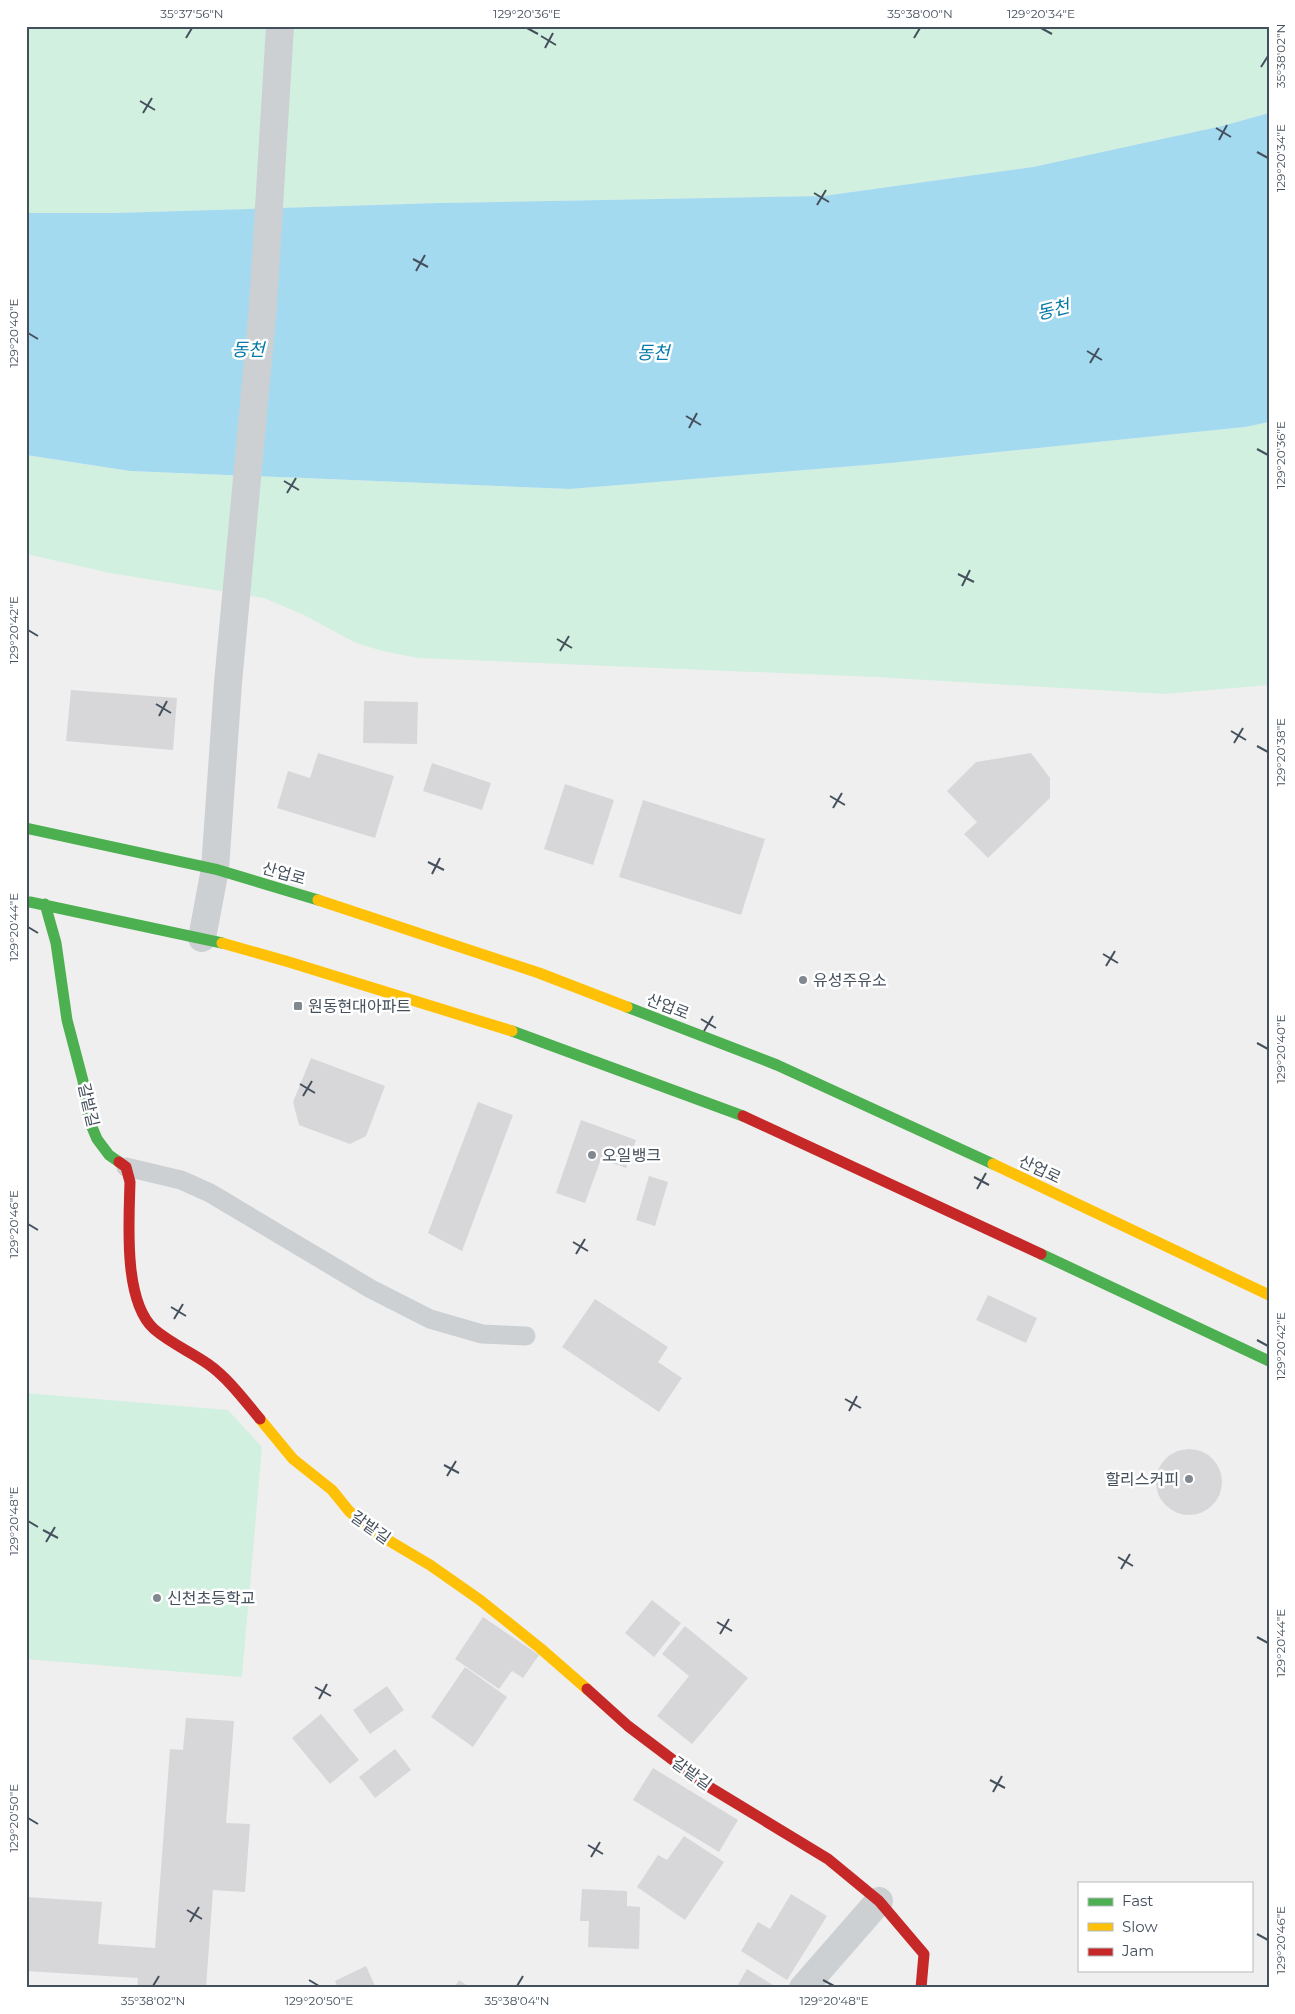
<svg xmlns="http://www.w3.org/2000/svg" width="1295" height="2014" viewBox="0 0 1295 2014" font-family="Montserrat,'Noto Sans KR',sans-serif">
<rect width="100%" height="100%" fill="#f0efef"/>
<path fill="#d2f0e0" d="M 26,26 L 1269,26 L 1269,113 L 1222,126 L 1033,167 L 823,196 L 439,203 L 114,213 L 26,213 Z
M 1269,422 L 1269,685 L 1164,694 L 875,677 L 418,658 L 382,651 L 354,642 L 304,615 L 264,598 L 110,573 L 26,554 L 26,455 L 130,471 L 570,489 L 891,463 L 1245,427 Z
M 26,1393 L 228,1410 L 262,1447 L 242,1677 L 26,1659 Z"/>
<path fill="#a4daf0" d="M 1269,113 L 1269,422 L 1245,427 L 891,463 L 570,489 L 130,471 L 26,455 L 26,213 L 114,213 L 439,203 L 823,196 L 1033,167 L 1222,126 Z"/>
<path fill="#d7d7d9" d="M 71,690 L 177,698 L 173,750 L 66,741 Z
M 364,701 L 418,702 L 417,744 L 363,743 Z
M 318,753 L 394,776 L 375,838 L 277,808 L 288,771 L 310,778 Z
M 1031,753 L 1050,778 L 1050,798 L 988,858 L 964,834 L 977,822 L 947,791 L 976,762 Z
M 432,763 L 491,783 L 482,810 L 423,791 Z
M 565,784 L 614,800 L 593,865 L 544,849 Z
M 643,800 L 765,839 L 741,915 L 619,877 Z
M 311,1058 L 385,1086 L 366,1136 L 350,1144 L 299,1125 L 293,1102 Z
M 478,1102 L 513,1115 L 462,1251 L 428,1233 Z
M 581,1120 L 636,1140 L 626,1168 L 601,1159 L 585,1203 L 556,1193 Z
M 649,1176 L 668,1182 L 655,1226 L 636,1220 Z
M 988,1295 L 1037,1318 L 1026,1343 L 976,1320 Z
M 595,1299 L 668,1347 L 658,1362 L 682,1378 L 659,1412 L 562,1347 Z
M1156 1482a33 33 0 1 1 66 0a33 33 0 1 1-66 0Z
M 652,1600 L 681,1623 L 654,1657 L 625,1633 Z
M 483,1617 L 539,1655 L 523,1678 L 512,1671 L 499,1689 L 455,1659 Z
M 685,1626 L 748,1678 L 692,1744 L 657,1716 L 689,1676 L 662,1654 Z
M 465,1667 L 507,1697 L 473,1747 L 431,1717 Z
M 387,1686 L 404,1710 L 370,1734 L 353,1710 Z
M 321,1714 L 359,1760 L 330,1784 L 292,1738 Z
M 186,1718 L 234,1721 L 226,1823 L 250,1824 L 245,1892 L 213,1890 L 206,1988 L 137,1988 L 138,1978 L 26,1971 L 26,1897 L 102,1902 L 98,1944 L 155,1948 L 170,1749 L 183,1750 Z
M 395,1749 L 411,1770 L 375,1798 L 359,1777 Z
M 653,1768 L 738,1820 L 719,1852 L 633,1800 Z
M 684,1836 L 724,1862 L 685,1920 L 637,1887 L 658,1855 L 667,1860 Z
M 582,1889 L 627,1891 L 627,1906 L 640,1907 L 639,1949 L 588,1947 L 589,1921 L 580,1921 Z
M 791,1894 L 827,1916 L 787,1980 L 741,1951 L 758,1922 L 770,1929 Z
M 366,1966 L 376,1988 L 338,1988 L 335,1981 Z
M 747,1969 L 778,1988 L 736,1988 Z
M 459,1980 L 471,1988 L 454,1988 Z"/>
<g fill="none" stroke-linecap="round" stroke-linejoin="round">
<path stroke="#ccd0d3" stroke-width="19" d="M 126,1167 L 181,1180 L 210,1193 L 371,1289 L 430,1319 L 482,1334 L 526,1336"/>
<path stroke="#ccd0d3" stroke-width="28" d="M 202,938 L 215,869 L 228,683 L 263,306 L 280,26
M 803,1988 L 879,1901"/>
<path stroke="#4caf50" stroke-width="11" d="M 26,828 L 215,869 L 318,900
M 30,902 L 222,943
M 45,904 L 56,943 L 67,1020 L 83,1081 L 89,1120 L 97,1139 L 109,1155 L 119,1162
M 627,1007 L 777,1065 L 993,1164
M 512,1031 L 743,1116
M 1041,1254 L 1269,1361"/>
<path stroke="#ffc107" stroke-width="11" d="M 318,900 L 539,973 L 627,1007
M 222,943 L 289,962 L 512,1031
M 993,1164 L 1269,1295
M 260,1419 L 293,1459 L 332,1490 L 349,1511 L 371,1530 L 430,1565 L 480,1600 L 540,1648 L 587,1689"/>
<path stroke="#c62828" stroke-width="11" d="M 743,1116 L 1041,1254
M 119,1162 L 126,1167 L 130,1182 C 129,1221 123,1301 154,1329 C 170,1343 191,1352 208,1364 C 228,1378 245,1401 260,1419
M 587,1689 L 628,1726 L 706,1785 L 828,1859 L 879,1901 L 924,1954 L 921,1988"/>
</g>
<path fill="none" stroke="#45505d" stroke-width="2" d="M 527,28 L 538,34M 1041,28 L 1052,34M 541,36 L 556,45M 186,38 L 192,28M 914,38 L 920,28M 545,48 L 553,33M 1261,67 L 1268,56M 140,101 L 155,110M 143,113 L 152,98M 1216,128 L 1231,137M 1219,140 L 1227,125M 1257,152 L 1268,158M 814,193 L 829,202M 817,205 L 826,190M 413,259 L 428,267M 416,271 L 425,255M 28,333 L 38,339M 1087,351 L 1102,360M 1090,363 L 1099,348M 686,416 L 701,425M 689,428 L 697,413M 1257,449 L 1268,455M 284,481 L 299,490M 287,493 L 296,478M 958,574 L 974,582M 962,586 L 970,570M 28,630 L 38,636M 557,639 L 572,648M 560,651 L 569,636M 156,704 L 171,713M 159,716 L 167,701M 1231,731 L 1246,740M 1234,743 L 1243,728M 1257,746 L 1268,752M 830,796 L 845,805M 833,808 L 842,793M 428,862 L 444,870M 432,874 L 440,858M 28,927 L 38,933M 1103,954 L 1118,963M 1106,966 L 1115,951M 701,1019 L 716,1028M 704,1031 L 713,1016M 1257,1043 L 1268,1049M 300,1084 L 315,1093M 303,1096 L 312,1081M 974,1177 L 989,1185M 977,1189 L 986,1173M 28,1224 L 38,1230M 573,1242 L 588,1251M 576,1254 L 585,1239M 171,1307 L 186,1316M 174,1319 L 183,1304M 1257,1340 L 1268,1346M 845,1399 L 861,1408M 849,1411 L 857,1396M 444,1465 L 459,1473M 447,1476 L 456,1461M 28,1521 L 38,1527M 43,1530 L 58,1538M 46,1542 L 55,1527M 1118,1557 L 1133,1566M 1121,1569 L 1130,1554M 717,1622 L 732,1631M 720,1634 L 729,1619M 1257,1637 L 1268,1643M 315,1687 L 331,1696M 319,1699 L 327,1684M 990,1780 L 1005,1788M 993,1792 L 1002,1776M 28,1818 L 38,1824M 588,1845 L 603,1854M 591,1857 L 600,1842M 187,1910 L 202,1919M 190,1922 L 199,1907M 1257,1934 L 1268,1940M 309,1980 L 319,1986M 823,1980 L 834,1986M 153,1986 L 159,1976M 517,1986 L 523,1976"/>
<g fill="#818890" stroke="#fff" stroke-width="2">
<circle cx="803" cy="980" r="5"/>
<rect x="293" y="1001" width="10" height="10" rx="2.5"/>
<circle cx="592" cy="1155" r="5"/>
<circle cx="1189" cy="1479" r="5"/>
<circle cx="157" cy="1598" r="5"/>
</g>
<g text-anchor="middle" stroke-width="5" stroke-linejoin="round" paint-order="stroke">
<g font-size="16" fill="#45505d" stroke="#fff">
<text transform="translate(284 873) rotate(16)" y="6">산업로</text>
<text transform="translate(668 1006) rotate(21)" y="6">산업로</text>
<text transform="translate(89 1105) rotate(77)" y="6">갈밭길</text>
<text transform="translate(1040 1169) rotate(25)" y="6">산업로</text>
<text transform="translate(371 1527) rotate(35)" y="6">갈밭길</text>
<text transform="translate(692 1773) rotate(36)" y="6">갈밭길</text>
</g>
<g font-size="16" fill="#45505d" stroke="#fff" text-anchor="start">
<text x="813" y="986">유성주유소</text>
<text x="308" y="1012">원동현대아파트</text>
<text x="602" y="1161">오일뱅크</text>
<text x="1179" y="1485" text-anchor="end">할리스커피</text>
<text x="167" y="1604">신천초등학교</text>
</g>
<g font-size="18" font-style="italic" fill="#057aa9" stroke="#fff">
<text transform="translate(1053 310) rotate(-14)" y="6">동천</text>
<text x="248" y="356">동천</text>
<text x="653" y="359">동천</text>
</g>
</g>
<rect width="1295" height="2014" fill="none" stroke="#ffffff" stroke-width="55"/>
<rect x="1078" y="1882" width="175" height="90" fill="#ffffff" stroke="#b5b9be"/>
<rect x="1088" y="1898" width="25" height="8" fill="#4caf50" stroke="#b5b9be"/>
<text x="1122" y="1906" font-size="15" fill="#45505d">Fast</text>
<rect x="1088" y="1923" width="25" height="8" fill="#ffc107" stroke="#b5b9be"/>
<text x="1122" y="1932" font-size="15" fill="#45505d">Slow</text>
<rect x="1088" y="1948" width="25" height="8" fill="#c62828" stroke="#b5b9be"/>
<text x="1122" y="1956" font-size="15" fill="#45505d">Jam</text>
<rect x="28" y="28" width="1240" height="1958" fill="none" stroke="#45505d" stroke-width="2"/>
<g font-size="12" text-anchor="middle" fill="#45505d">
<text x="192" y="18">35°37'56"N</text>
<text x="527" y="18">129°20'36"E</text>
<text x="920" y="18">35°38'00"N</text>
<text x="1041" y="18">129°20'34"E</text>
<text transform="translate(1281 56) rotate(-90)" y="4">35°38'02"N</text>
<text transform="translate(1281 158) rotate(-90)" y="4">129°20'34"E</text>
<text transform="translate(14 333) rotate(-90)" y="4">129°20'40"E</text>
<text transform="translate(1281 455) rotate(-90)" y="4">129°20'36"E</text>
<text transform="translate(14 630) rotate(-90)" y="4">129°20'42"E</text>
<text transform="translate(1281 752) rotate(-90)" y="4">129°20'38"E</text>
<text transform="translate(14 927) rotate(-90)" y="4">129°20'44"E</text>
<text transform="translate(1281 1049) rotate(-90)" y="4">129°20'40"E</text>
<text transform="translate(14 1224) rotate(-90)" y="4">129°20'46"E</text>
<text transform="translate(1281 1346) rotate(-90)" y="4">129°20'42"E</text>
<text transform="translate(14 1521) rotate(-90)" y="4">129°20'48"E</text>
<text transform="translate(1281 1643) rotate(-90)" y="4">129°20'44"E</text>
<text transform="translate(14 1818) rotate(-90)" y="4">129°20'50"E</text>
<text transform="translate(1281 1940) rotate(-90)" y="4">129°20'46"E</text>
<text x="153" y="2005">35°38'02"N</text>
<text x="319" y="2005">129°20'50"E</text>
<text x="517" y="2005">35°38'04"N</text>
<text x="834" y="2005">129°20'48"E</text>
</g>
</svg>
